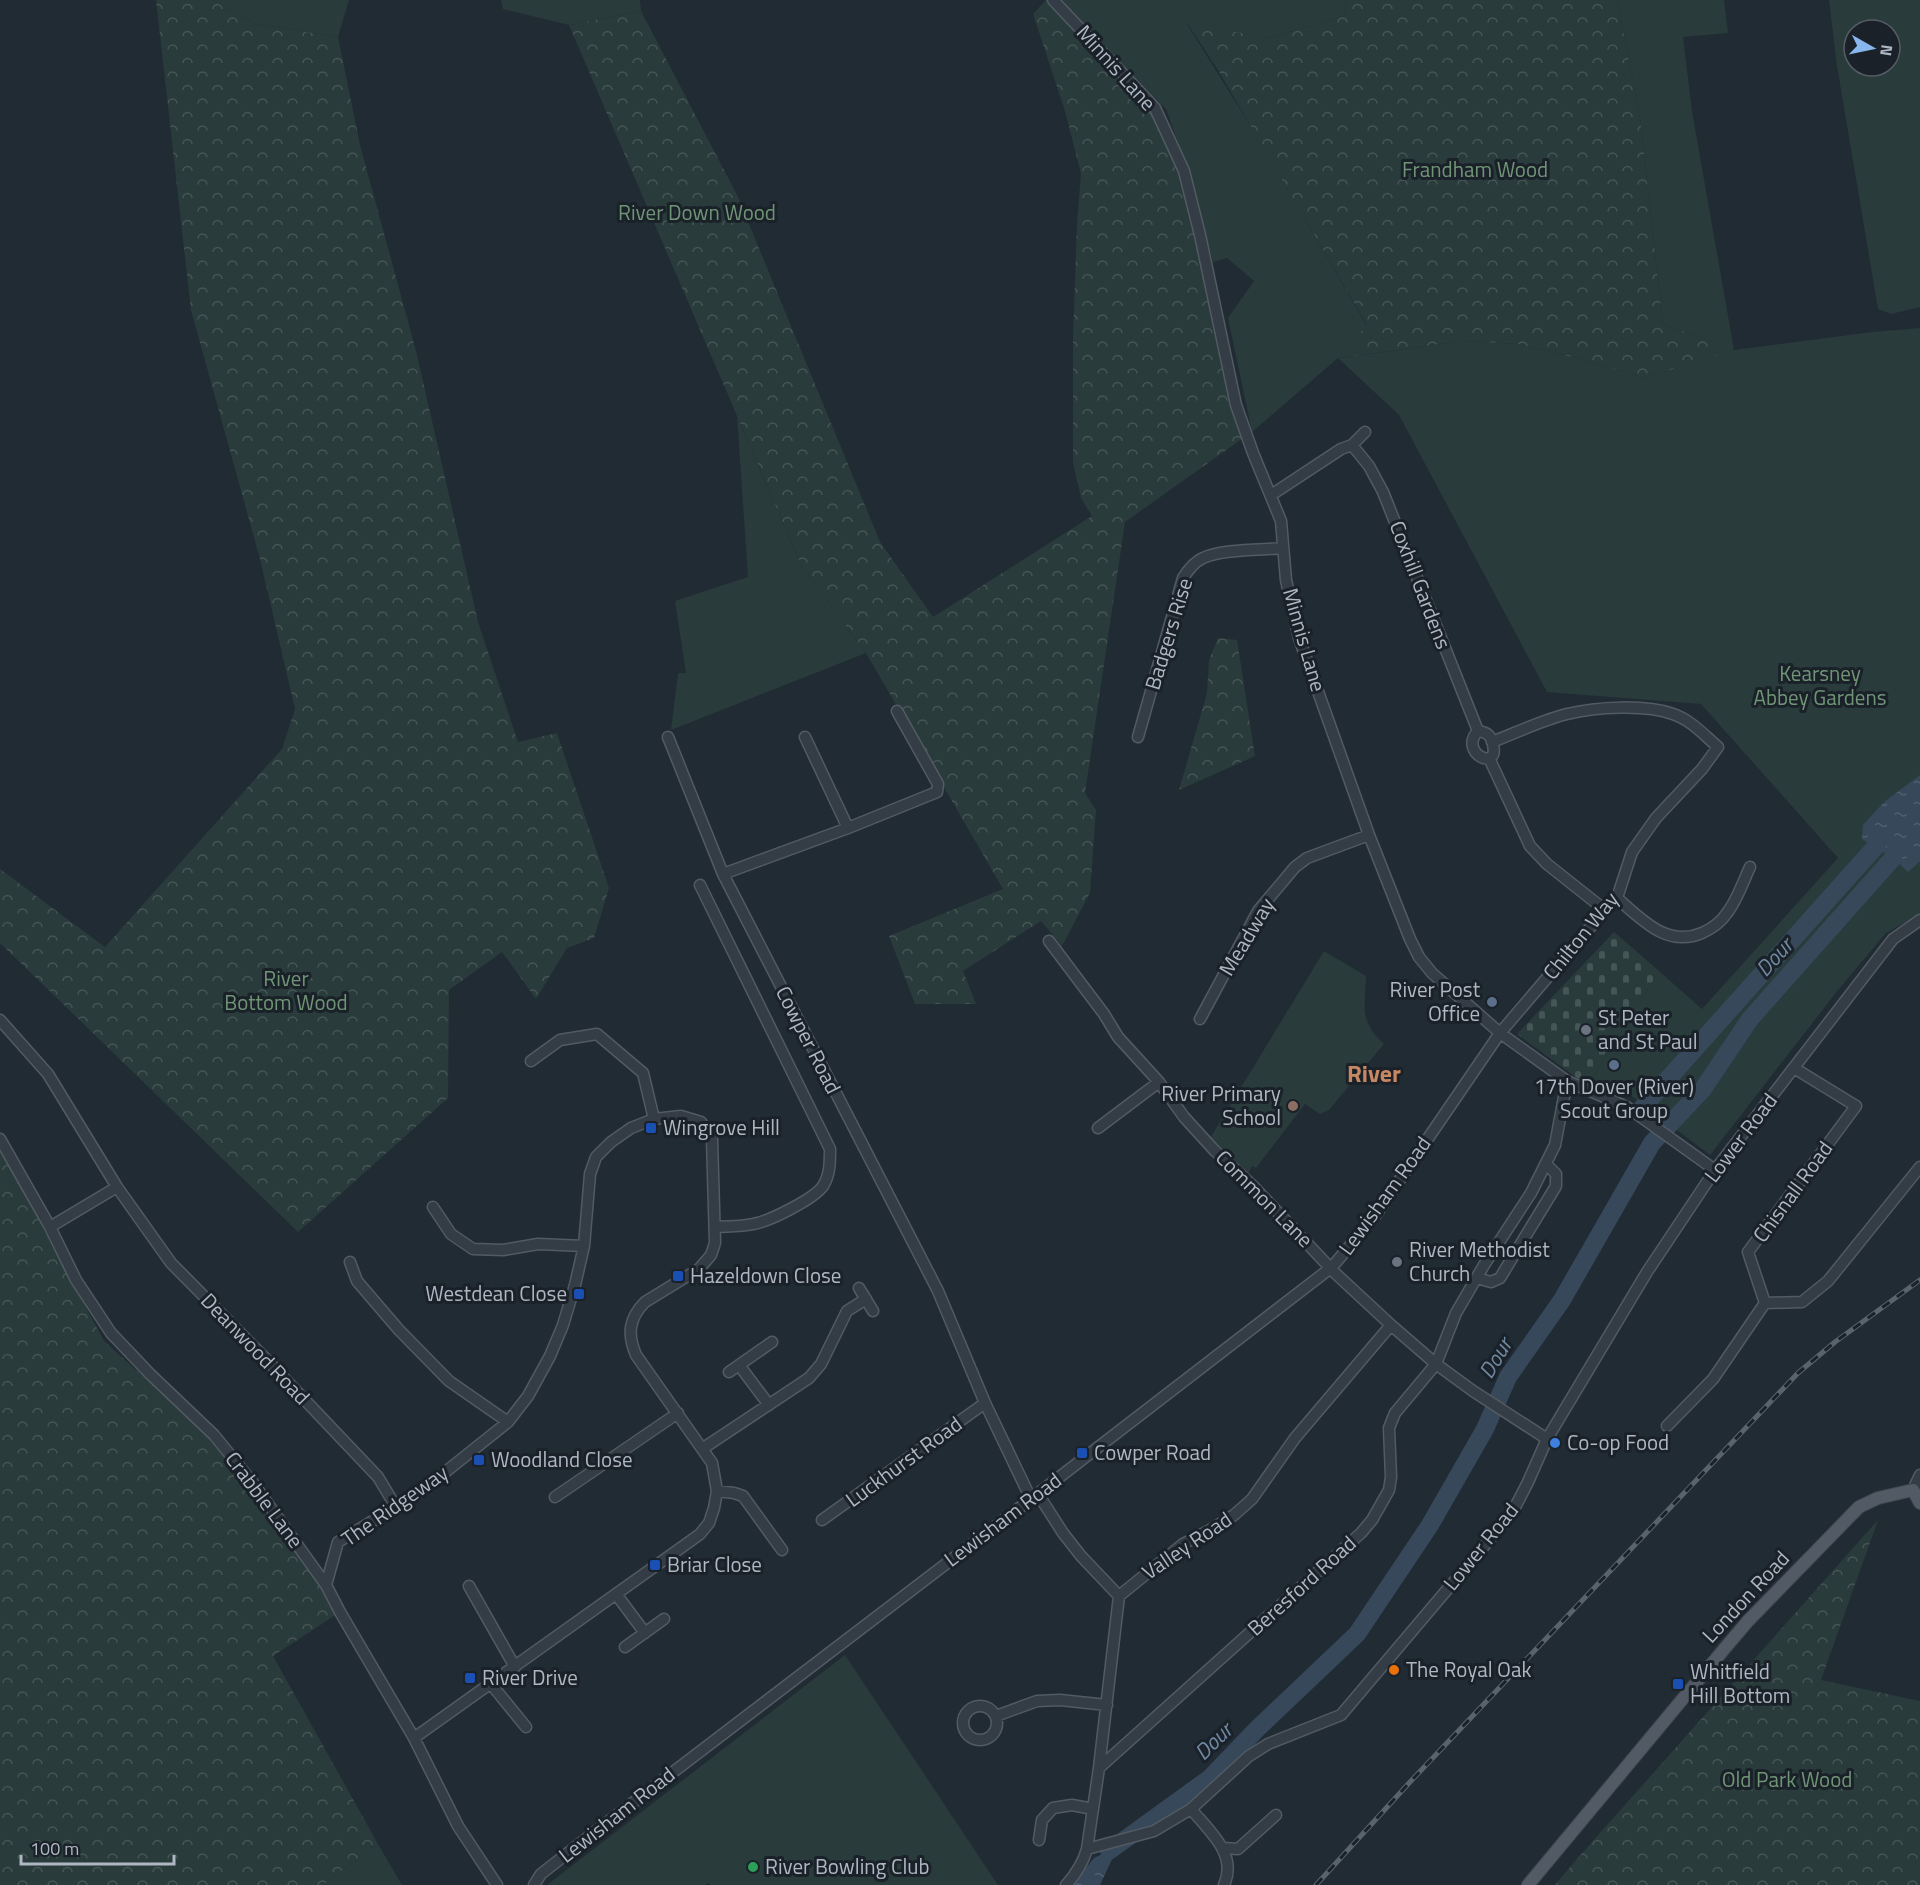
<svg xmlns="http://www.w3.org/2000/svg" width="1920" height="1885" viewBox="0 0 1920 1885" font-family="'Titillium Web',sans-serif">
<defs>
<pattern id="forest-crowns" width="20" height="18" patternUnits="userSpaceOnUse" patternTransform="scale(1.5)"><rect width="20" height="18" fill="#293b3a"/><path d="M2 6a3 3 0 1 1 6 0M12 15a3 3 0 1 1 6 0" fill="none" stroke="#465555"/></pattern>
<pattern id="cemetery-stones" width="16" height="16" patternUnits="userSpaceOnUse" patternTransform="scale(1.5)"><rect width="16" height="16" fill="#293b3a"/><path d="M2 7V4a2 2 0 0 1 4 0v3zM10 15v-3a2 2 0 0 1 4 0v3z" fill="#465555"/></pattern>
<pattern id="water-ripples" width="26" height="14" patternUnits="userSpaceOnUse" patternTransform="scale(1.5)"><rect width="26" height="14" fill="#36485a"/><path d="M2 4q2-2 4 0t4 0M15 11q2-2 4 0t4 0" fill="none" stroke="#516070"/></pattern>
</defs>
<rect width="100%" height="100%" fill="#212b34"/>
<path fill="#293b3a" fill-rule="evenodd" d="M 212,0 L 349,0 L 338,37 L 257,24 Z
M 501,0 L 640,0 L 641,11 L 569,25 L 503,9 Z
M 1059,0 L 1347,0 L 1344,16 L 1269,38 L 1187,24 L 1257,136 L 1367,326 L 1339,358 L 1464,341 L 1517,344 L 1581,359 L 1644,378 L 1733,350 L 1663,324 L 1640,117 L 1617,0 L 1724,0 L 1728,33 L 1683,37 L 1692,111 L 1734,350 L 1872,332 L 1920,328 L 1920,914 L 1886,933 L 1838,990 L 1710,1155 L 1629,1094 L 1588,1086 L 1659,971 L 1702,1009 L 1838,858 L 1701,704 L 1547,692 L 1399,415 L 1338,358 L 1252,432 L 1228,318 L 1254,281 L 1227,258 L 1213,262 L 1188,170 L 1166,109 Z
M 1829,0 L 1920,0 L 1920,307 L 1891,314 L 1878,309 L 1837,66 ZM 1854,30 L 1890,30 L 1890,66 L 1854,66 Z
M 737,416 L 802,567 L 866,653 L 671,730 L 678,673 L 686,673 L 675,601 L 748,577 Z
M 1324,951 L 1366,976 C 1365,1008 1359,1021 1384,1044 L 1329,1110 L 1320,1114 L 1305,1104 L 1256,1168 L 1252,1166 L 1247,1176 L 1209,1140 Z
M 845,1655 L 998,1885 L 710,1885 L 708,1883 L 705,1885 L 547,1885 Z
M 378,1844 L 402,1885 L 323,1885 Z"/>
<path fill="url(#forest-crowns)" d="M 156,0 L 212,0 L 257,24 L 338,37 L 360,145 L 416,351 L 478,622 L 518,742 L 557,733 L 609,888 L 594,938 L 567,948 L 536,999 L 502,952 L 449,990 L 448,1098 L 298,1232 L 0,943 L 0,869 L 105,947 L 282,749 L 295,709 L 260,559 L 191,310 Z
M 1046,0 L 1155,108 L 1184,171 L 1246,436 L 1125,522 L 1085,793 L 1096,810 L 1090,893 L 1062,946 L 1041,921 L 963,971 L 976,1004 L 915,1004 L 889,936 L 1003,889 L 866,653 L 802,567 L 569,25 L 641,11 L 737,195 L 880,542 L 933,617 L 1092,516 L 1081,498 L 1073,462 L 1073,338 L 1077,224 L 1081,174 L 1065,111 L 1033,14 Z
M 1347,0 L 1617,0 L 1640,117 L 1663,324 L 1734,350 L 1644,378 L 1581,359 L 1517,344 L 1464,341 L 1338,358 L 1367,325 L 1218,70 L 1187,23 L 1269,38 L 1344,16 Z
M 1218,638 L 1237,640 L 1255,756 L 1179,790 L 1207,693 L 1209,660 Z
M 0,1153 L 10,1167 L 104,1341 L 219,1445 L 326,1585 L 340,1612 L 273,1656 L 378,1844 L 323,1885 L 0,1885 Z
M 1878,1520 L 1821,1680 L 1920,1701 L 1920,1885 L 1555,1885 L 1576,1860 Z"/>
<path fill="url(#cemetery-stones)" d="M 1614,932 L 1659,971 L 1588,1086 L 1517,1034 Z"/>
<path fill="url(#water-ripples)" d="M 1920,775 L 1920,861 L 1908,872 L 1893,858 L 1862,839 L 1863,825 L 1884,802 Z
M 1109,1851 L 1114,1855 L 1100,1885 L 1072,1885 L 1094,1858 Z"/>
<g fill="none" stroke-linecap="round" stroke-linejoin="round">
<path stroke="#36485a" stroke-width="18" d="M 1642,1108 L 1877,845
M 1109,1851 L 1210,1778 L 1257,1729 L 1357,1634 L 1430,1525 L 1485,1429 L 1508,1377 L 1562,1300 L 1652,1143 L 1703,1089 L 1750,1019 L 1893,858"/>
<defs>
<path id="minor" d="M 1053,0 L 1155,108 L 1184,171 L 1200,235 L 1236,405 L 1253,453 L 1281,521 L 1286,580 L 1299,638 L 1369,835 L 1410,939 L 1419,957 L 1432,973 L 1500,1033 L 1567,1081 L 1627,1107 L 1715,1170
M 1352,445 L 1369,466 L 1383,492 L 1478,731
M 1271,495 L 1341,449 L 1352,445 L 1365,432
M 1478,731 C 1485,732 1490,734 1492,741 C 1503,775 1457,753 1478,731 Z
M 668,737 L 723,874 L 938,1291 L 985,1403 L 1031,1499
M 805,737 L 848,828
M 1138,737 L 1183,578 C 1188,570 1194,562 1203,558 C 1221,549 1262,550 1283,548
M 1489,758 L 1530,846 L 1547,864 L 1605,910
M 723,874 L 848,828 L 937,792 L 938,784 L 897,711
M 700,885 L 830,1149 C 830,1162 830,1175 823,1186 C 814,1199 768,1222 753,1224 C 740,1227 727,1226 715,1227
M 1617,898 C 1641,919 1667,948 1702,933 C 1711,929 1721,922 1727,913 C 1737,900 1743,882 1750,867
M 1049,941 L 1104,1014 L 1118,1037 L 1159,1082 L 1184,1117 L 1215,1151 L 1253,1186 L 1335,1273 L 1391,1325 L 1436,1364 L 1473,1391 L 1547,1439
M 1200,1019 L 1258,911 L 1295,867 L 1307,858 L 1369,835
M 0,1020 L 48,1074 L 117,1187 L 171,1263 L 265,1358 L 378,1477 L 396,1507
M 531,1061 L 560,1040 L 597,1034 L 643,1073 L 654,1119
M 1098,1128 L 1159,1082
M 0,1139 L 50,1227 L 76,1280 L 111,1333 L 150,1374 L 214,1435 L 253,1483 L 326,1585 L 340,1612 L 414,1738 L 458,1826 L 497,1885
M 433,1207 L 451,1234 L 473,1249 L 503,1250 L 538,1244 L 584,1246
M 50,1227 L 117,1187
M 350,1262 L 357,1281 L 399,1330 L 449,1381 L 508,1422
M 1477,1278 L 1491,1282 L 1500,1278 L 1556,1186 L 1556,1174 L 1546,1164
M 859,1288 L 873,1311
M 1765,1303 L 1802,1302 L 1828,1281 L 1920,1167
M 739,1365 L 769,1405
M 729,1372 L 772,1342
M 1667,1426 L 1713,1379 L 1765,1303 L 1748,1252 L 1856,1106 L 1794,1068
M 702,1449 L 809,1378 L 821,1364 L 847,1311 L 866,1299
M 1913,1490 L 1920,1475
M 717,1491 L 734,1493 L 743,1496 L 782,1550
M 1038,1494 L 1063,1533 L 1081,1556 L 1119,1596
M 555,1497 L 678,1413
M 822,1520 L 985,1403
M 326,1585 L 338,1542 L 419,1493 L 508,1422 L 528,1396 L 550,1356 L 563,1325 L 575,1285 L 584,1246 L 590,1174 L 596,1157 L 611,1142 L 631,1128 L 654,1119 L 681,1116 L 701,1122 L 712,1139 L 715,1243 L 711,1255 L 699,1269 L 645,1302 C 629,1318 627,1334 636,1355 L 712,1463 L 717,1491 L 714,1508 L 709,1523 L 700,1534 L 689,1542 L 414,1738
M 469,1586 L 515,1667
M 616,1594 L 645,1633
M 625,1647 L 664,1619
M 491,1684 L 526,1727
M963 1723a17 17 0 1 1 34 0a17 17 0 1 1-34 0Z
M 996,1716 L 1037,1701 L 1060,1700 L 1107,1705
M 1099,1768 L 1361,1533 L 1372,1520 L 1389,1490 L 1391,1477 L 1389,1428 L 1395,1413 L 1436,1364 L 1456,1313 L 1484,1265 L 1531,1193 L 1555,1145 L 1567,1081
M 1191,1809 C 1209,1831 1238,1854 1224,1885
M 1039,1840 L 1042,1820 L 1053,1808 L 1072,1805 L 1093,1809
M 1224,1848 L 1238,1849 L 1276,1815
M 1087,1849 L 1154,1831 L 1191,1809 L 1249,1756 L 1268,1744 L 1341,1715 L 1512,1513 L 1528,1482 L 1547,1439 L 1647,1272 L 1715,1170 L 1893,939 L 1920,920
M 534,1885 L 541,1874 L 592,1834 L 1031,1499 L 1332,1267 L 1375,1216 L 1500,1033 L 1605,910 L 1617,898 L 1632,852 L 1656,818 L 1702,769 L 1718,747 C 1704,735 1691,720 1673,714 C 1645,704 1596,707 1567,714 C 1542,720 1516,733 1492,742
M 1066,1885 C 1076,1874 1083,1863 1087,1849 L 1099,1768 L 1119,1596 L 1183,1544 L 1210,1530 L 1234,1515 L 1252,1499 L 1295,1438 L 1391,1325"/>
<path id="major" d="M 1528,1885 L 1725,1648 L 1748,1621 L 1859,1507 L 1878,1498 L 1913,1490 L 1920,1503"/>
</defs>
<use href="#minor" stroke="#525a63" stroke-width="13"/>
<use href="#major" stroke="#3e454e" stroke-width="14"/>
<use href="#minor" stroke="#343c45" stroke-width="10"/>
<use href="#major" stroke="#525b65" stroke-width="12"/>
<defs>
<path id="rail" d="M 1316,1885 L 1410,1782 L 1798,1373 L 1835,1342 L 1920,1280"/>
</defs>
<use href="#rail" stroke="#59636e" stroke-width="5"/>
<use href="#rail" stroke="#1a2129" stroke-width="3" stroke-dasharray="9" stroke-linecap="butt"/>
</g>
<g fill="#5c6f8a" stroke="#1a2129" stroke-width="2">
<circle cx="1492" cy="1002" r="6"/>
<circle cx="1614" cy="1065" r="6"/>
</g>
<g fill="#6b7280" stroke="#1a2129" stroke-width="2">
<circle cx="1586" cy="1030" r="6"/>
<circle cx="1397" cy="1262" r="6"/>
</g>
<circle fill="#8d6e63" stroke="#1a2129" stroke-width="2" cx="1293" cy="1106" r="6"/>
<g fill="#1a4fb4" stroke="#1a2129" stroke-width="2">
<rect x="645" y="1122" width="12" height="12" rx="3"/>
<rect x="672" y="1270" width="12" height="12" rx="3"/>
<rect x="573" y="1288" width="12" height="12" rx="3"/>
<rect x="1076" y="1447" width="12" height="12" rx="3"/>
<rect x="473" y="1454" width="12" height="12" rx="3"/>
<rect x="649" y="1559" width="12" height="12" rx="3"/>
<rect x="464" y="1672" width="12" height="12" rx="3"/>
<rect x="1672" y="1678" width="12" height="12" rx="3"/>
</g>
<circle fill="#3f7fe0" stroke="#1a2129" stroke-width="2" cx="1555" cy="1443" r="6"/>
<circle fill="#e8710a" stroke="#1a2129" stroke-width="2" cx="1394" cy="1670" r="6"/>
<circle fill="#2e9e5b" stroke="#1a2129" stroke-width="2" cx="753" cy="1867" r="6"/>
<g text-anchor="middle" stroke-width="6" stroke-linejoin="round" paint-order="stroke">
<g font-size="21" fill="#aeb7c2" stroke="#1a2129">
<text transform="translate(1116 68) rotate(48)" y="7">Minnis Lane</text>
<text transform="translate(1420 585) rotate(69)" y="7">Coxhill Gardens</text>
<text transform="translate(1169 634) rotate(-73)" y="7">Badgers Rise</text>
<text transform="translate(1304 640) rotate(74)" y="7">Minnis Lane</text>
<text transform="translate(1581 936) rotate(-51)" y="7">Chilton Way</text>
<text transform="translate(1247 937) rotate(-59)" y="7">Meadway</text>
<text transform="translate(808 1040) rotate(63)" y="7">Cowper Road</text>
<text transform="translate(1741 1138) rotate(-53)" y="7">Lower Road</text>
<text transform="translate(1793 1192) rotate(-54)" y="7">Chisnall Road</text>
<text transform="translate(1385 1196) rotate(-54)" y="7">Lewisham Road</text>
<text transform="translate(1264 1199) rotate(45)" y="7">Common Lane</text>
<text transform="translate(255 1349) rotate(46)" y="7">Deanwood Road</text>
<text transform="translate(904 1462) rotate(-36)" y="7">Luckhurst Road</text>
<text transform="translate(264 1500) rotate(53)" y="7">Crabble Lane</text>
<text transform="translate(395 1506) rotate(-35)" y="7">The Ridgeway</text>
<text transform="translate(1003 1520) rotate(-37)" y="7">Lewisham Road</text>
<text transform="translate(1187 1546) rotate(-34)" y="7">Valley Road</text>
<text transform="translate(1481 1547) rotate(-51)" y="7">Lower Road</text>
<text transform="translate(1302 1586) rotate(-42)" y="7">Beresford Road</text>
<text transform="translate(1746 1597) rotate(-47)" y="7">London Road</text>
<text transform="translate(617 1815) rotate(-38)" y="7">Lewisham Road</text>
</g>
<g font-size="21" fill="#709576" stroke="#1a2129">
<text x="1475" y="177">Frandham Wood</text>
<text x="697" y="220">River Down Wood</text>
<text x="1820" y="681">Kearsney<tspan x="1820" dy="24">Abbey Gardens</tspan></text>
<text x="286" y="986">River<tspan x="286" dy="24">Bottom Wood</tspan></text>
<text x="1787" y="1787">Old Park Wood</text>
</g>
<g font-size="21" fill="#aeb7c2" stroke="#1a2129" text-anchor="start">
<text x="1480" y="997" text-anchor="end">River Post<tspan x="1480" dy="24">Office</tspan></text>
<text x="1598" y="1025">St Peter<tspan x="1598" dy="24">and St Paul</tspan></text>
<text x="1614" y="1094" text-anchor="middle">17th Dover (River)<tspan x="1614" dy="24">Scout Group</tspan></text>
<text x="1281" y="1101" text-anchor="end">River Primary<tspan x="1281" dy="24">School</tspan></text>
<text x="663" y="1135">Wingrove Hill</text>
<text x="1409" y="1257">River Methodist<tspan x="1409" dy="24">Church</tspan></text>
<text x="690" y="1283">Hazeldown Close</text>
<text x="567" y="1301" text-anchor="end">Westdean Close</text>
<text x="1567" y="1450">Co-op Food</text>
<text x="1094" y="1460">Cowper Road</text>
<text x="491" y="1467">Woodland Close</text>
<text x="667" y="1572">Briar Close</text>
<text x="1406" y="1677">The Royal Oak</text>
<text x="1690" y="1679">Whitfield<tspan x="1690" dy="24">Hill Bottom</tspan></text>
<text x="482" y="1685">River Drive</text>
<text x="765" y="1874">River Bowling Club</text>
</g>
<g font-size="22" font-style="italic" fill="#718aa3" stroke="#1a2129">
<text transform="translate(1774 957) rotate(-48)" y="8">Dour</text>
<text transform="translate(1495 1358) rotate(-59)" y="8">Dour</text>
<text transform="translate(1213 1741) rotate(-44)" y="8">Dour</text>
</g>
<g font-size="24" font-weight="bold" fill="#c88763" stroke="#1a2129">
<text x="1374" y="1082">River</text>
</g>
</g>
<g transform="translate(1872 48) rotate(99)"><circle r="28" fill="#1a2129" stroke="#555d66" stroke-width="1.5"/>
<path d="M0-4.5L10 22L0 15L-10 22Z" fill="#88b7ed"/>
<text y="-9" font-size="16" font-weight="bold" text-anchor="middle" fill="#aeb7c2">N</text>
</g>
<path d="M21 1855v9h153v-9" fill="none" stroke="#aeb7c2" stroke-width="3"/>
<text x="30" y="1855" font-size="18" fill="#aeb7c2" stroke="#1a2129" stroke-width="4.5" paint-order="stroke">100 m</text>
</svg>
